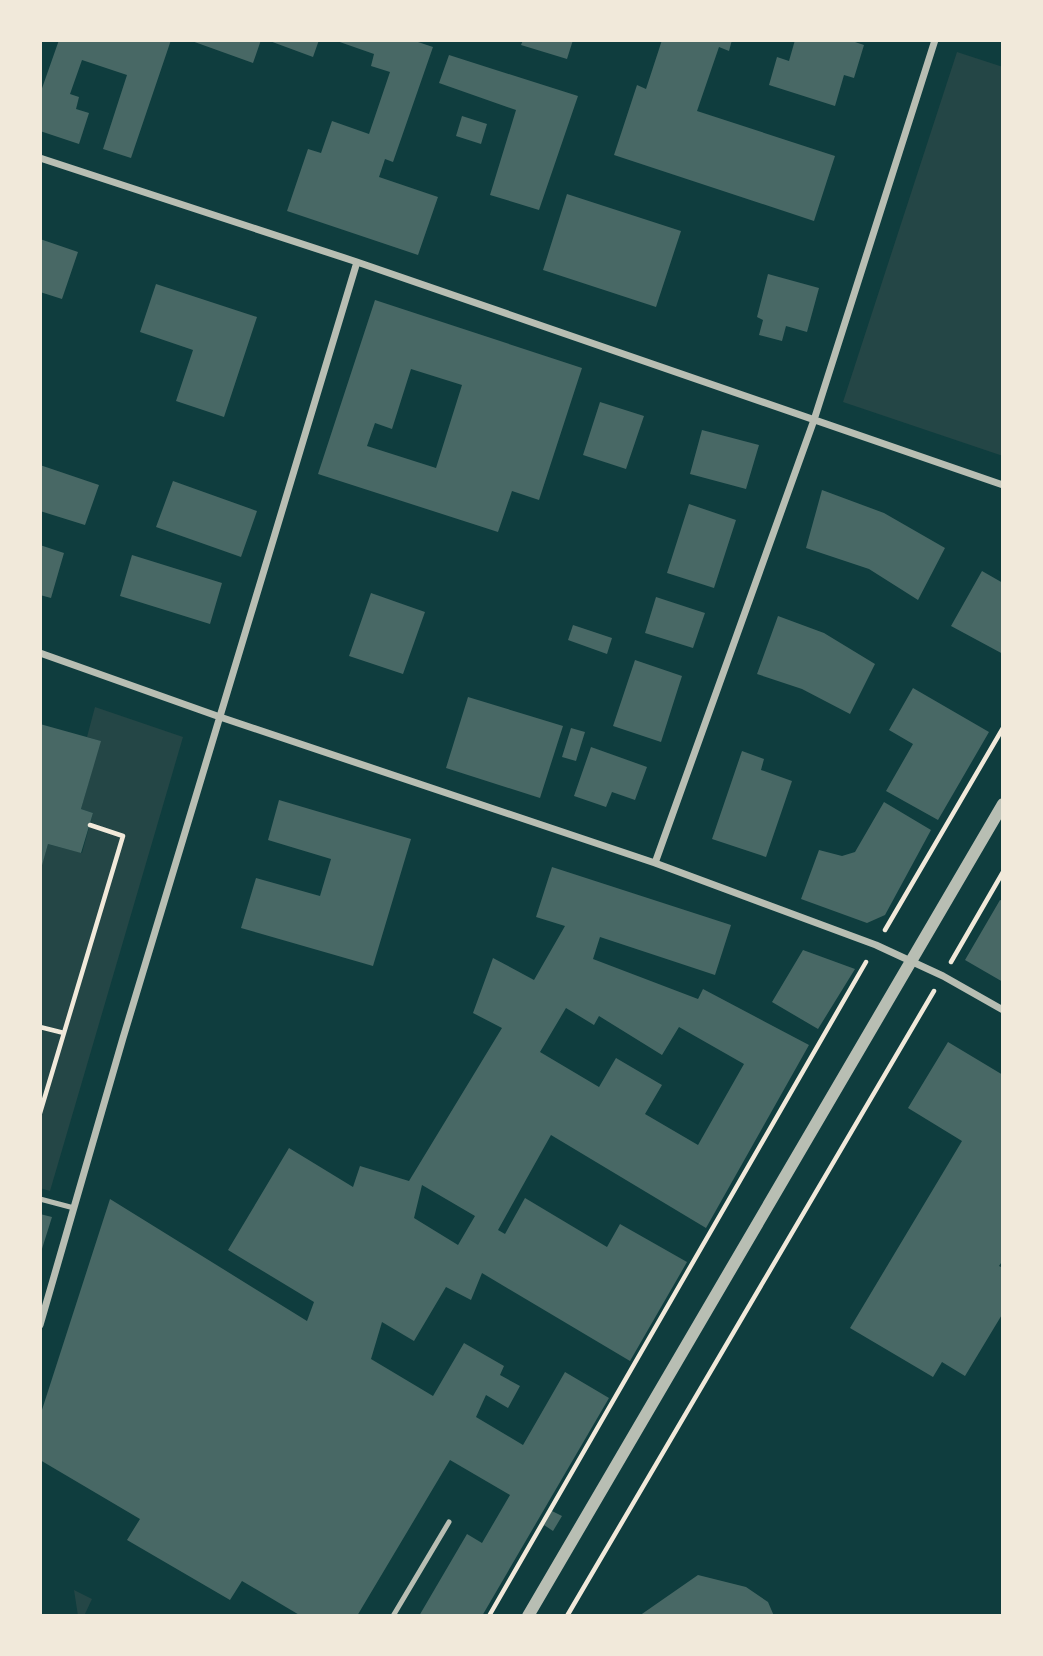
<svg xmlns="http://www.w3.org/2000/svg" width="1043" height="1656" viewBox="0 0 1043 1656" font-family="'Work Sans',sans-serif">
<rect width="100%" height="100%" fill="#0f3d3e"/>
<path fill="#244646" d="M 957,52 L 1003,67 L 1003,456 L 843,402 Z
M 95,707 L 183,737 L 50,1191 L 40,1188 L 40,871 L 48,844 L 82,853 L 93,813 L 81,809 L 100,741 L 87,737 Z
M 74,1590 L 92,1599 L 84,1616 L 78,1616 Z"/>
<path fill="#486865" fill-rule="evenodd" d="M 59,40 L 171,40 L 131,158 L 103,149 L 127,75 L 82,60 L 70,94 L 79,97 L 76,109 L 89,113 L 79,144 L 40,131 L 40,94 Z
M 189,40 L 261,40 L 253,63 Z
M 267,40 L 319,40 L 313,57 Z
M 334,40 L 412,40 L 433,47 L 393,162 L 385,159 L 379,177 L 438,197 L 418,255 L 287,211 L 308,149 L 321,153 L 332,121 L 369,134 L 390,72 L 371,66 L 374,54 Z
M 523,40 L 573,40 L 567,59 L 521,45 Z
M 662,40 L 732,40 L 729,51 L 719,47 L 697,111 L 835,156 L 814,221 L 614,155 L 637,85 L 646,89 Z
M 795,40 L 849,40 L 864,45 L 854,78 L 844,75 L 835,106 L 769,85 L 777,57 L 789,61 Z
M 449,55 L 578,96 L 539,210 L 490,195 L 516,110 L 439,83 Z
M 462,116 L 487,124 L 481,144 L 456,136 Z
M 567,194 L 681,231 L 656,307 L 543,270 Z
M 40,239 L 78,252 L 62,299 L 40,292 Z
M 768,274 L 819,288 L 807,332 L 786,326 L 782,341 L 759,335 L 763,320 L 757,317 Z
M 156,284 L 257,317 L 224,417 L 176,401 L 193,350 L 140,332 Z
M 375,300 L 582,368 L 539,500 L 512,491 L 498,532 L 318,474 ZM 411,369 L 462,385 L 436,468 L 367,446 L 375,423 L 392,429 Z
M 600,402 L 644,416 L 626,469 L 583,455 Z
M 702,430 L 759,445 L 746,489 L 690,474 Z
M 40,465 L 99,485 L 85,525 L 40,511 Z
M 173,481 L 257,511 L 241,557 L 156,527 Z
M 822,490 L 884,513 L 945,548 L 918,600 L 869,569 L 806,548 Z
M 689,504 L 736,520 L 714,588 L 667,573 Z
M 40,545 L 64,553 L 51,598 L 40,595 Z
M 132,555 L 222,583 L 210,624 L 120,596 Z
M 982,571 L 1003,583 L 1003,654 L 951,626 Z
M 371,593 L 425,612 L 403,674 L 349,656 Z
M 656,597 L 705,613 L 693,648 L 645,633 Z
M 778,616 L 824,633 L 875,664 L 850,714 L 802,689 L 757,674 Z
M 573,625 L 612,638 L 607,654 L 568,640 Z
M 635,660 L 682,676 L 661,742 L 613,726 Z
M 913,688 L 989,732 L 938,820 L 886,791 L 913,744 L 889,730 Z
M 468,697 L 563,726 L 540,798 L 446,768 Z
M 40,724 L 101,741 L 81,809 L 93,813 L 81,853 L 48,844 L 41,869 Z
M 571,728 L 585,732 L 576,761 L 562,757 Z
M 591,747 L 647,767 L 635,800 L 612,792 L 606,807 L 574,796 Z
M 742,751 L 764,759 L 761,770 L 792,781 L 766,857 L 712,839 Z
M 279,800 L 411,839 L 373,966 L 241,928 L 256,878 L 320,896 L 331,859 L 268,840 Z
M 884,802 L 931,830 L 885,915 L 867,923 L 801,899 L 819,850 L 842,856 L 855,852 Z
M 552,867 L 731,925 L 715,975 L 600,937 L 593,959 L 698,999 L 703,989 L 809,1045 L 706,1228 L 551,1135 L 498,1230 L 505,1234 L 525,1198 L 607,1247 L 620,1224 L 687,1262 L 630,1361 L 482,1273 L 471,1300 L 446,1287 L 414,1341 L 382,1322 L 371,1359 L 433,1396 L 464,1343 L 504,1366 L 500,1375 L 520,1386 L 508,1408 L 486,1395 L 476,1417 L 523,1445 L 565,1372 L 609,1398 L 482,1616 L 419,1616 L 467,1534 L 482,1543 L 510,1495 L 450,1460 L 357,1616 L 301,1616 L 242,1581 L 230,1600 L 127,1540 L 140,1519 L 40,1460 L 40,1416 L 110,1199 L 307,1321 L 314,1302 L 228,1250 L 289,1148 L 353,1187 L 360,1166 L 409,1181 L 502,1028 L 473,1013 L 493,958 L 534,980 L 565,926 L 536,917 ZM 566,1008 L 594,1025 L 599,1016 L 662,1055 L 679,1027 L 744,1064 L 698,1145 L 645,1114 L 662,1085 L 616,1058 L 599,1087 L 540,1052 ZM 422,1185 L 475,1216 L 458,1245 L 414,1218 Z
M 1000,900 L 1003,901 L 1003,982 L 965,960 Z
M 803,950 L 855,969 L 818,1029 L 772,1002 Z
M 948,1042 L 1003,1075 L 1003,1260 L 999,1266 L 1003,1268 L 1003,1313 L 965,1376 L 942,1362 L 933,1377 L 850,1328 L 962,1141 L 908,1108 Z
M 40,1214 L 52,1217 L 41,1252 L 40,1252 Z
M 552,1511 L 562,1516 L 553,1531 L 544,1525 Z
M 698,1575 L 746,1587 L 768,1602 L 774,1616 L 639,1616 Z"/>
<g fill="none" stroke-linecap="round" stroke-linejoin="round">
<path stroke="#f1e9da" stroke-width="4.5" d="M 885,930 L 1003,728
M 951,962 L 1003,872
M 40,1027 L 64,1033
M 40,1113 L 123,836 L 90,825
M 489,1616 L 866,962
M 567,1616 L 934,991"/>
<path stroke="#b8beb3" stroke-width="5" d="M 40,1199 L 74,1208
M 393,1616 L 449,1522"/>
<path stroke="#b8beb3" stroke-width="7" d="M 40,158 L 357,262 L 1003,485
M 40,653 L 220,717 L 655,863 L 876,945 L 943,976 L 1003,1010
M 655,863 L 814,420 L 935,40
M 40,1325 L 123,1038 L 357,262"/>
<path stroke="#b8beb3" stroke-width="12" d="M 528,1616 L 1003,804"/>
</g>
<rect width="1043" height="1656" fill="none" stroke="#f1e9da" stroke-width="84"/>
</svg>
